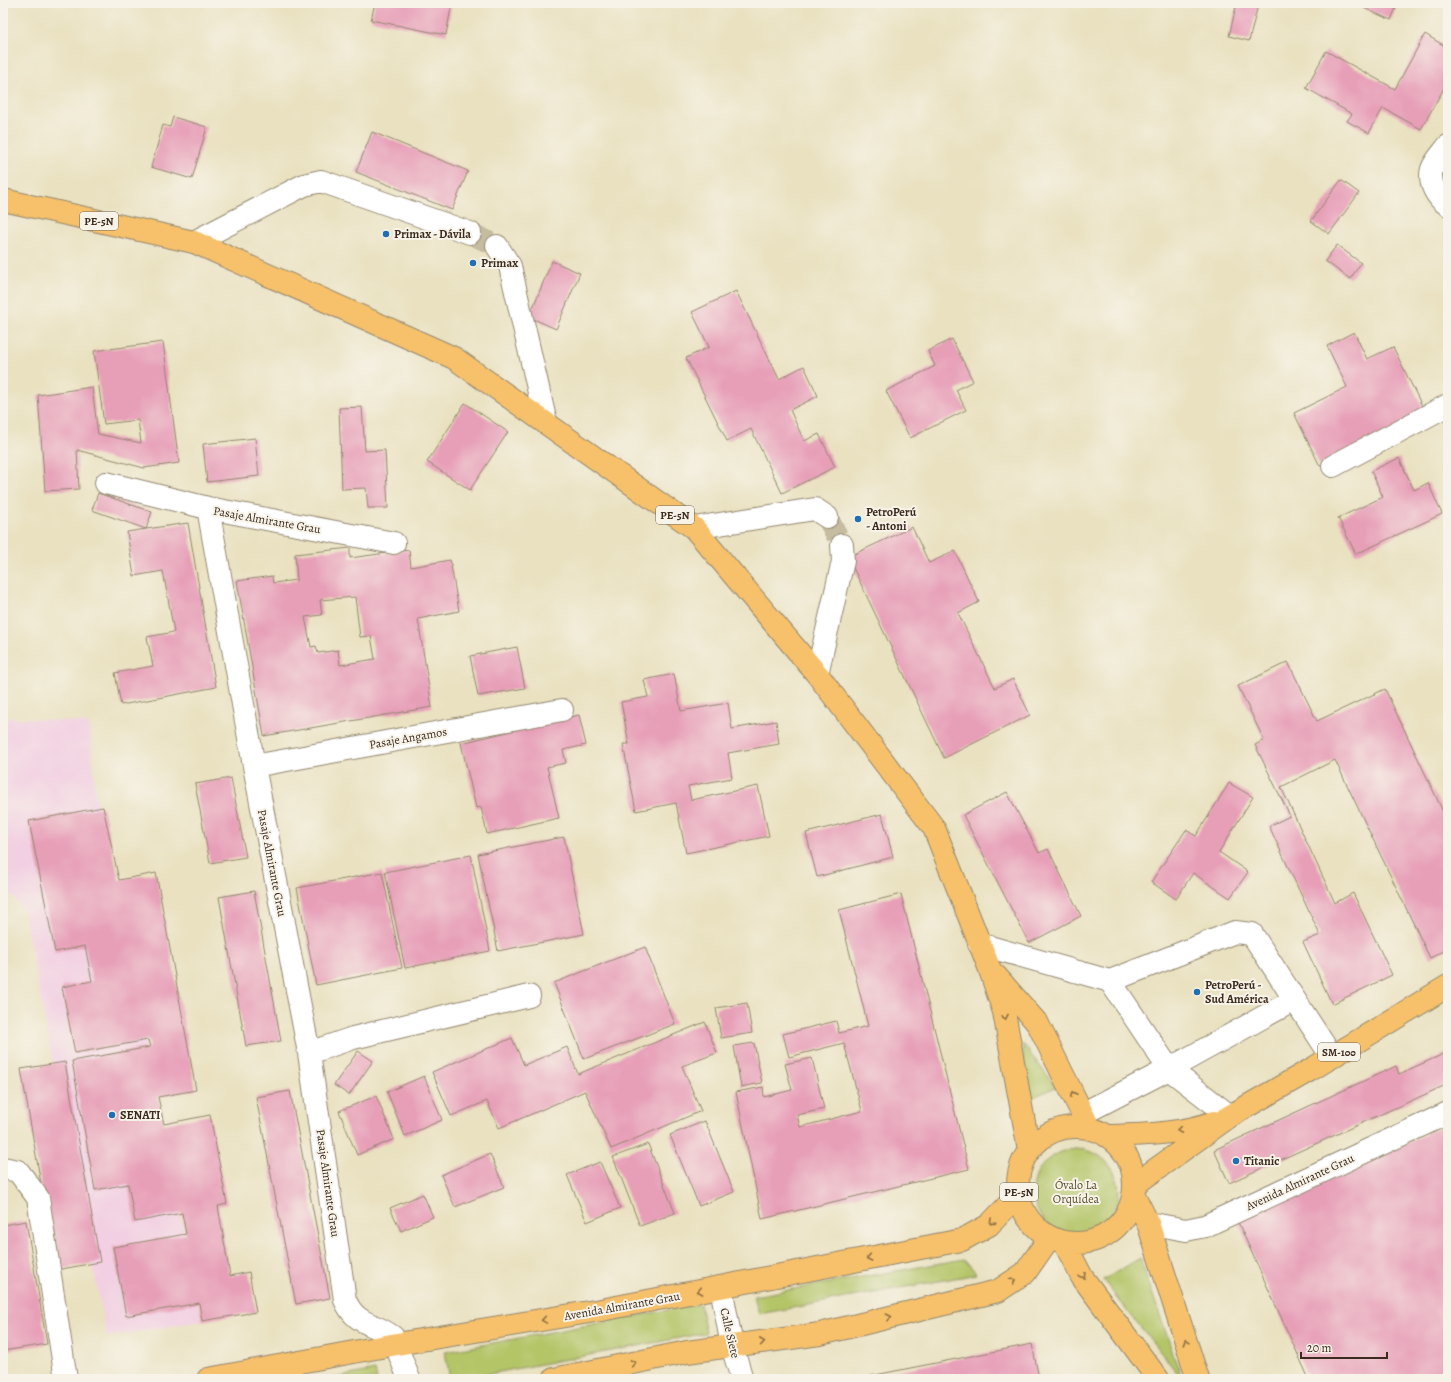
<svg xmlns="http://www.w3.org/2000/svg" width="1451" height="1382" viewBox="0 0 1451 1382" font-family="Alegreya,serif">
<rect width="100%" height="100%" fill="#f7f3e8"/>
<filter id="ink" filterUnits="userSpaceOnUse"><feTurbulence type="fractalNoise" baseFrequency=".025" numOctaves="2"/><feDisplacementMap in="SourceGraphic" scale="8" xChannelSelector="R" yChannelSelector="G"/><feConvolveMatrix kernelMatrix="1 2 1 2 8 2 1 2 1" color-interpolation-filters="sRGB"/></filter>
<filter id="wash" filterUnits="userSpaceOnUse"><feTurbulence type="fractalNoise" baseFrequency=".012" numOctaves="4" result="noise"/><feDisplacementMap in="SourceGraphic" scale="16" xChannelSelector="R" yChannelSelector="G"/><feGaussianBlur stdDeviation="0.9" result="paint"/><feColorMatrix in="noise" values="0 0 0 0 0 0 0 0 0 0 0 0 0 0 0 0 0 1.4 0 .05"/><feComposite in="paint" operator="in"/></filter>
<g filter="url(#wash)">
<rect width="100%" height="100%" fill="#e9e1c0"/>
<path fill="#f2cfe2" d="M 3,717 L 89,723 L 96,797 L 202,1321 L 107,1337 L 23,909 L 3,884 Z"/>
<path fill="#b4c568" stroke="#787843" d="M 1023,1044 L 1056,1087 L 1025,1101 Z
M1033 1192a43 43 0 1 1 86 0a43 43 0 1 1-86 0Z
M 1140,1258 L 1182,1379 L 1103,1280 Z
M 964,1259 L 977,1274 L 759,1314 L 754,1296 Z
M 700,1304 L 706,1333 L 462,1379 L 450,1379 L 445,1352 Z
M 375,1370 L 377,1379 L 330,1379 Z"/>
<g id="blocks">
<path fill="#e79fb8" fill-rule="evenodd" d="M 375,3 L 452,3 L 446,35 L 371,20 Z
M 1237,3 L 1258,5 L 1249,41 L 1229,36 Z
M 1360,3 L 1398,3 L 1391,20 L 1359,6 Z
M 1425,34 L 1448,48 L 1448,81 L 1421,129 L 1383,108 L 1369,133 L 1347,121 L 1352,114 L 1306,88 L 1326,51 L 1395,89 Z
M 173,117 L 207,127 L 192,179 L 151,167 L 163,125 L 170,127 Z
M 372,132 L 468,171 L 452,210 L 356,172 Z
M 1448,167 L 1448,196 L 1435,186 Z
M 1341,180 L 1359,193 L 1329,234 L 1311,221 Z
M 1337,245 L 1361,263 L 1350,279 L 1325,261 Z
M 552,261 L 580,273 L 556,329 L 529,317 Z
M 736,291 L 779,379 L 804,366 L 818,396 L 790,410 L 804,441 L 819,434 L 835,467 L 782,493 L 751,429 L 727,441 L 686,358 L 709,347 L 692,312 Z
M 1354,332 L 1367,359 L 1393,347 L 1426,414 L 1320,466 L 1294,413 L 1347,387 L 1327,346 Z
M 952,339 L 973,381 L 956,390 L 966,410 L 910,438 L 886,391 L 935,366 L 928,351 Z
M 163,342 L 179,463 L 144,468 L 77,450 L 79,489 L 45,491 L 38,395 L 92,387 L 98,434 L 141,443 L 138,420 L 104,424 L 94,351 Z
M 465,403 L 508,432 L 470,490 L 427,462 Z
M 362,407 L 365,451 L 385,450 L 388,508 L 368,508 L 366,488 L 342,489 L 339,408 Z
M 255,438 L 259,476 L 207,482 L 203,444 Z
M 1399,458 L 1414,490 L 1428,483 L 1442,514 L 1356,554 L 1338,518 L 1383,497 L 1371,471 Z
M 98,493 L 152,512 L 146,529 L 188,523 L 216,687 L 121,705 L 115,673 L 153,666 L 147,637 L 174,632 L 163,571 L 134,576 L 127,532 L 146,529 L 92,510 Z
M 912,527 L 929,563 L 955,551 L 979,602 L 958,613 L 995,688 L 1013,679 L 1030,715 L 944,758 L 848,557 Z
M 350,548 L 350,558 L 409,550 L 411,567 L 450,560 L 459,611 L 418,619 L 432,707 L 264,736 L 237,581 L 272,576 L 273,583 L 297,580 L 295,554 ZM 355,597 L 360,637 L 371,636 L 375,659 L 340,665 L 338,650 L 318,653 L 316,646 L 311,647 L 305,617 L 322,615 L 320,600 Z
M 517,647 L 525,688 L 478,696 L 470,656 Z
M 1288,662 L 1317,721 L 1385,689 L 1448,822 L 1448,949 L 1430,958 L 1335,760 L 1281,787 L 1335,903 L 1353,893 L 1392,975 L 1332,1004 L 1303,942 L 1320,935 L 1269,826 L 1290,816 L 1255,745 L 1264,740 L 1238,686 Z
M 674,674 L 681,711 L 728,703 L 732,729 L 776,721 L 779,744 L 728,753 L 732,778 L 688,786 L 691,800 L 758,786 L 769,836 L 686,853 L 676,803 L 636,811 L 623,744 L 629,744 L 621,702 L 648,697 L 644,680 Z
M 579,715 L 586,745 L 563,750 L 566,763 L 547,767 L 559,818 L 487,834 L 481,807 L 476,808 L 461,743 Z
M 231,778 L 246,857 L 210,863 L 195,784 Z
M 1229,783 L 1253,797 L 1219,852 L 1248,872 L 1230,898 L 1193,873 L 1176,899 L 1151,882 L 1186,830 L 1196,836 Z
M 1007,792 L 1039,853 L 1048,849 L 1081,916 L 1029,943 L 963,815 Z
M 103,807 L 119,880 L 156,873 L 196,1090 L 158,1097 L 164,1124 L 210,1115 L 227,1204 L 218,1206 L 230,1276 L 249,1272 L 256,1312 L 202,1321 L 199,1303 L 126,1316 L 113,1247 L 186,1234 L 182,1213 L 135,1222 L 128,1184 L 95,1190 L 72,1061 L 150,1047 L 148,1040 L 75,1053 L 62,987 L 92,981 L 85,946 L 55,952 L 29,821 Z
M 882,814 L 893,857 L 817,877 L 806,833 Z
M 564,837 L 584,934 L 498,951 L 478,854 Z
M 471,855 L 490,951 L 405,968 L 385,872 Z
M 382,872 L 402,968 L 316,985 L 297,888 Z
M 254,891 L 281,1041 L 246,1046 L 219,897 Z
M 901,894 L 969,1169 L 762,1219 L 736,1092 L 763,1087 L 764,1097 L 792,1090 L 785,1064 L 812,1058 L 824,1109 L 797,1115 L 800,1127 L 862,1111 L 844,1043 L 789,1057 L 783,1034 L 836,1021 L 839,1033 L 868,1026 L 839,910 Z
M 645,947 L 675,1024 L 584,1059 L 554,983 Z
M 747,1003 L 752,1033 L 721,1038 L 716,1008 Z
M 705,1022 L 717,1053 L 682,1066 L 701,1111 L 611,1149 L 585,1091 L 499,1128 L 487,1101 L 451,1116 L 432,1072 L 512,1038 L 524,1065 L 567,1047 L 578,1074 Z
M 754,1043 L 762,1083 L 741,1087 L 734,1046 Z
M 358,1051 L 373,1061 L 349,1095 L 334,1085 Z
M 1448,1052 L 1448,1084 L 1229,1183 L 1214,1150 L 1396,1066 L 1399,1074 Z
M 65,1062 L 100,1262 L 56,1270 L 21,1069 Z
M 424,1076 L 442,1120 L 405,1136 L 387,1092 Z
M 290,1091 L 330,1298 L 296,1304 L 256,1097 Z
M 376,1096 L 394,1139 L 357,1155 L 339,1111 Z
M 705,1121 L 734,1192 L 699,1206 L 670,1135 Z
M 1448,1124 L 1448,1376 L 1442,1379 L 1309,1379 L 1237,1220 Z
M 648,1144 L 675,1213 L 640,1226 L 613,1157 Z
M 490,1154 L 504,1187 L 455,1207 L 441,1175 Z
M 600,1162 L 620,1208 L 587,1222 L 567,1175 Z
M 423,1194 L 433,1217 L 401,1231 L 390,1208 Z
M 26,1221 L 47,1344 L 3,1351 L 3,1225 Z
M 1032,1344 L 1039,1379 L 865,1379 L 865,1377 Z"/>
</g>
</g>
<g filter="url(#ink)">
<use href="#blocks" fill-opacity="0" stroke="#92866f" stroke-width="1"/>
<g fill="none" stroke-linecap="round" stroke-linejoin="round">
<path stroke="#c6bca0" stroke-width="22" stroke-dasharray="22 11" stroke-linecap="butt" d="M 470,233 L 497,246
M 827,517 L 842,545"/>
<defs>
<path id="minor" d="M 1448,146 C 1443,153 1435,161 1432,169 C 1428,183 1437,198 1448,205
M 194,242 L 304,185 L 321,181 L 470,233
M 497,246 L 510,266 L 546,423
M 1333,466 L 1448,405
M 106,483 L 208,508 L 394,543
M 208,508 L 254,766 L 309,1053 L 345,1300 C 356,1326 374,1322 393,1337 L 409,1379
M 694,528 L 815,509 L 827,517
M 817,674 L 843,561 L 842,545
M 254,766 L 562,710
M 979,944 L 1110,981 L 1235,932 L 1252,934 L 1332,1057
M 1110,981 L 1169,1069 L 1230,1116
M 309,1053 L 353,1038 L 529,996
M 1082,1114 L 1169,1069 L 1294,1000
M 3,1168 L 18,1171 L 38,1198 L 66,1379
M 1148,1223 L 1186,1230 L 1205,1226 L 1448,1113
M 721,1287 L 732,1346 L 742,1379"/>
<path id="major" d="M 1107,1136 C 1139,1135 1184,1134 1214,1122
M 1134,1185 L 1230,1116 L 1312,1069 L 1448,986
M 208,1379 L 397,1344 L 601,1310 L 962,1240 L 989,1225 L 1019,1194
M 554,1379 L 687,1352 L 820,1334 L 998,1291 L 1025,1273 L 1050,1237"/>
<path id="highway" d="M 3,200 L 194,242 L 454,358 L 694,528 L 817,674 L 934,828 L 989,967 L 1004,1012 L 1029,1150
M 996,976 L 1038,1024 L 1090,1129
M1018 1185a58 58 0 1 1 116 0a58 58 0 1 1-116 0Z
M 1134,1195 L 1148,1223 L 1198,1379
M 1064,1242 L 1082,1277 L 1158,1379"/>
</defs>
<use href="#minor" stroke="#92866f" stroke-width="24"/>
<use href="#major" stroke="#92866f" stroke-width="24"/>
<use href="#highway" stroke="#92866f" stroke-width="24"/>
<use href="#minor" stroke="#fff" stroke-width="22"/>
<use href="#major" stroke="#f6c16b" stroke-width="22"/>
<use href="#highway" stroke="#f6c16b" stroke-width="22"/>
</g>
<defs><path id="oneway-chevron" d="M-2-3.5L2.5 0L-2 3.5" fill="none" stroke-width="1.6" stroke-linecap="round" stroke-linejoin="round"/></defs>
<g stroke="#8f6e41">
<use href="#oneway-chevron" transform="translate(1005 1017) rotate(79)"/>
<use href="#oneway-chevron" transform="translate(1073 1094) rotate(-116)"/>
<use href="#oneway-chevron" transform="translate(1179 1130) rotate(172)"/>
<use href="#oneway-chevron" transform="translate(992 1222) rotate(138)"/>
<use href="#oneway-chevron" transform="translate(869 1258) rotate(169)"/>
<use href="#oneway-chevron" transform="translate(1083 1276) rotate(58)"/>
<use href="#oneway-chevron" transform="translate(1013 1281) rotate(-34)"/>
<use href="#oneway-chevron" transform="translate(700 1291) rotate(169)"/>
<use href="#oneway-chevron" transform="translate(889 1317) rotate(-14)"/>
<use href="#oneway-chevron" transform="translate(544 1320) rotate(171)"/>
<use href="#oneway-chevron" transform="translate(762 1342) rotate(-8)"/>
<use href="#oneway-chevron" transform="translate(1186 1342) rotate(-108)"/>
<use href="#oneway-chevron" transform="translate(633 1363) rotate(-11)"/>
</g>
</g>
<g fill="#1f6fb2" stroke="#f7f3e8" stroke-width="1.5">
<circle cx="386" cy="234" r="4"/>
<circle cx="473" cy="263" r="4"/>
<circle cx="858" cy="519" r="4"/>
<circle cx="1197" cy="992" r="4"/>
<circle cx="112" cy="1115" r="4"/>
<circle cx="1236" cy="1161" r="4"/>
</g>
<g text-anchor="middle" stroke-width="4" stroke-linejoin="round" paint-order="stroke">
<g fill="#f7f3e8" stroke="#73665b" stroke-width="1">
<rect x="80" y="212" width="38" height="18" rx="3"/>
<rect x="656" y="506" width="38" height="18" rx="3"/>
<rect x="1318" y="1043" width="42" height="18" rx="3"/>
<rect x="1000" y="1183" width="38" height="18" rx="3"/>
</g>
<g font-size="11" font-weight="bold" fill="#3b2a1e">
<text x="99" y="225">PE-5N</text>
<text x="675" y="519">PE-5N</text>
<text x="1339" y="1056">SM-100</text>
<text x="1019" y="1196">PE-5N</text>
</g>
<g font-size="12" font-weight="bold" fill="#3b2a1e" stroke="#f7f3e8" text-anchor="start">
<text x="394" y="238">Primax - Dávila</text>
<text x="481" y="267">Primax</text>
<text x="866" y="516">PetroPerú<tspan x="866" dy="14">- Antoni</tspan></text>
<text x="1205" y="989">PetroPerú -<tspan x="1205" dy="14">Sud América</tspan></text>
<text x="120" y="1119">SENATI</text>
<text x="1244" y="1165">Titanic</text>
</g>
<g font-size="12" fill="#3b2a1e" stroke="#f7f3e8">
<text transform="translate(267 520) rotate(10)" y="4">Pasaje Almirante Grau</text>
<text transform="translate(408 738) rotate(-10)" y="4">Pasaje Angamos</text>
<text transform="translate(272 863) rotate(79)" y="4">Pasaje Almirante Grau</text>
<text transform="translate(1300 1182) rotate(-25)" y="4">Avenida Almirante Grau</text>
<text transform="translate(328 1183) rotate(82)" y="4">Pasaje Almirante Grau</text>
<text transform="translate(622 1306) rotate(-10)" y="4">Avenida Almirante Grau</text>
<text transform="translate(730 1333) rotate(77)" y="4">Calle Siete</text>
</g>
<g font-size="12" fill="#595130" stroke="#f7f3e8">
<text x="1076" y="1189">Óvalo La<tspan x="1076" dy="14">Orquídea</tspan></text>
</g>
</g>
<rect width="1451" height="1382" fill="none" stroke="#f7f3e8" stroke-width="16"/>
<path d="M1301 1352v6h86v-6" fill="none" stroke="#3b2a1e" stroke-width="2"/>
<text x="1307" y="1352" font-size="12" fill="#3b2a1e" stroke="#f7f3e8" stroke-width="3" paint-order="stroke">20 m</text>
</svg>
